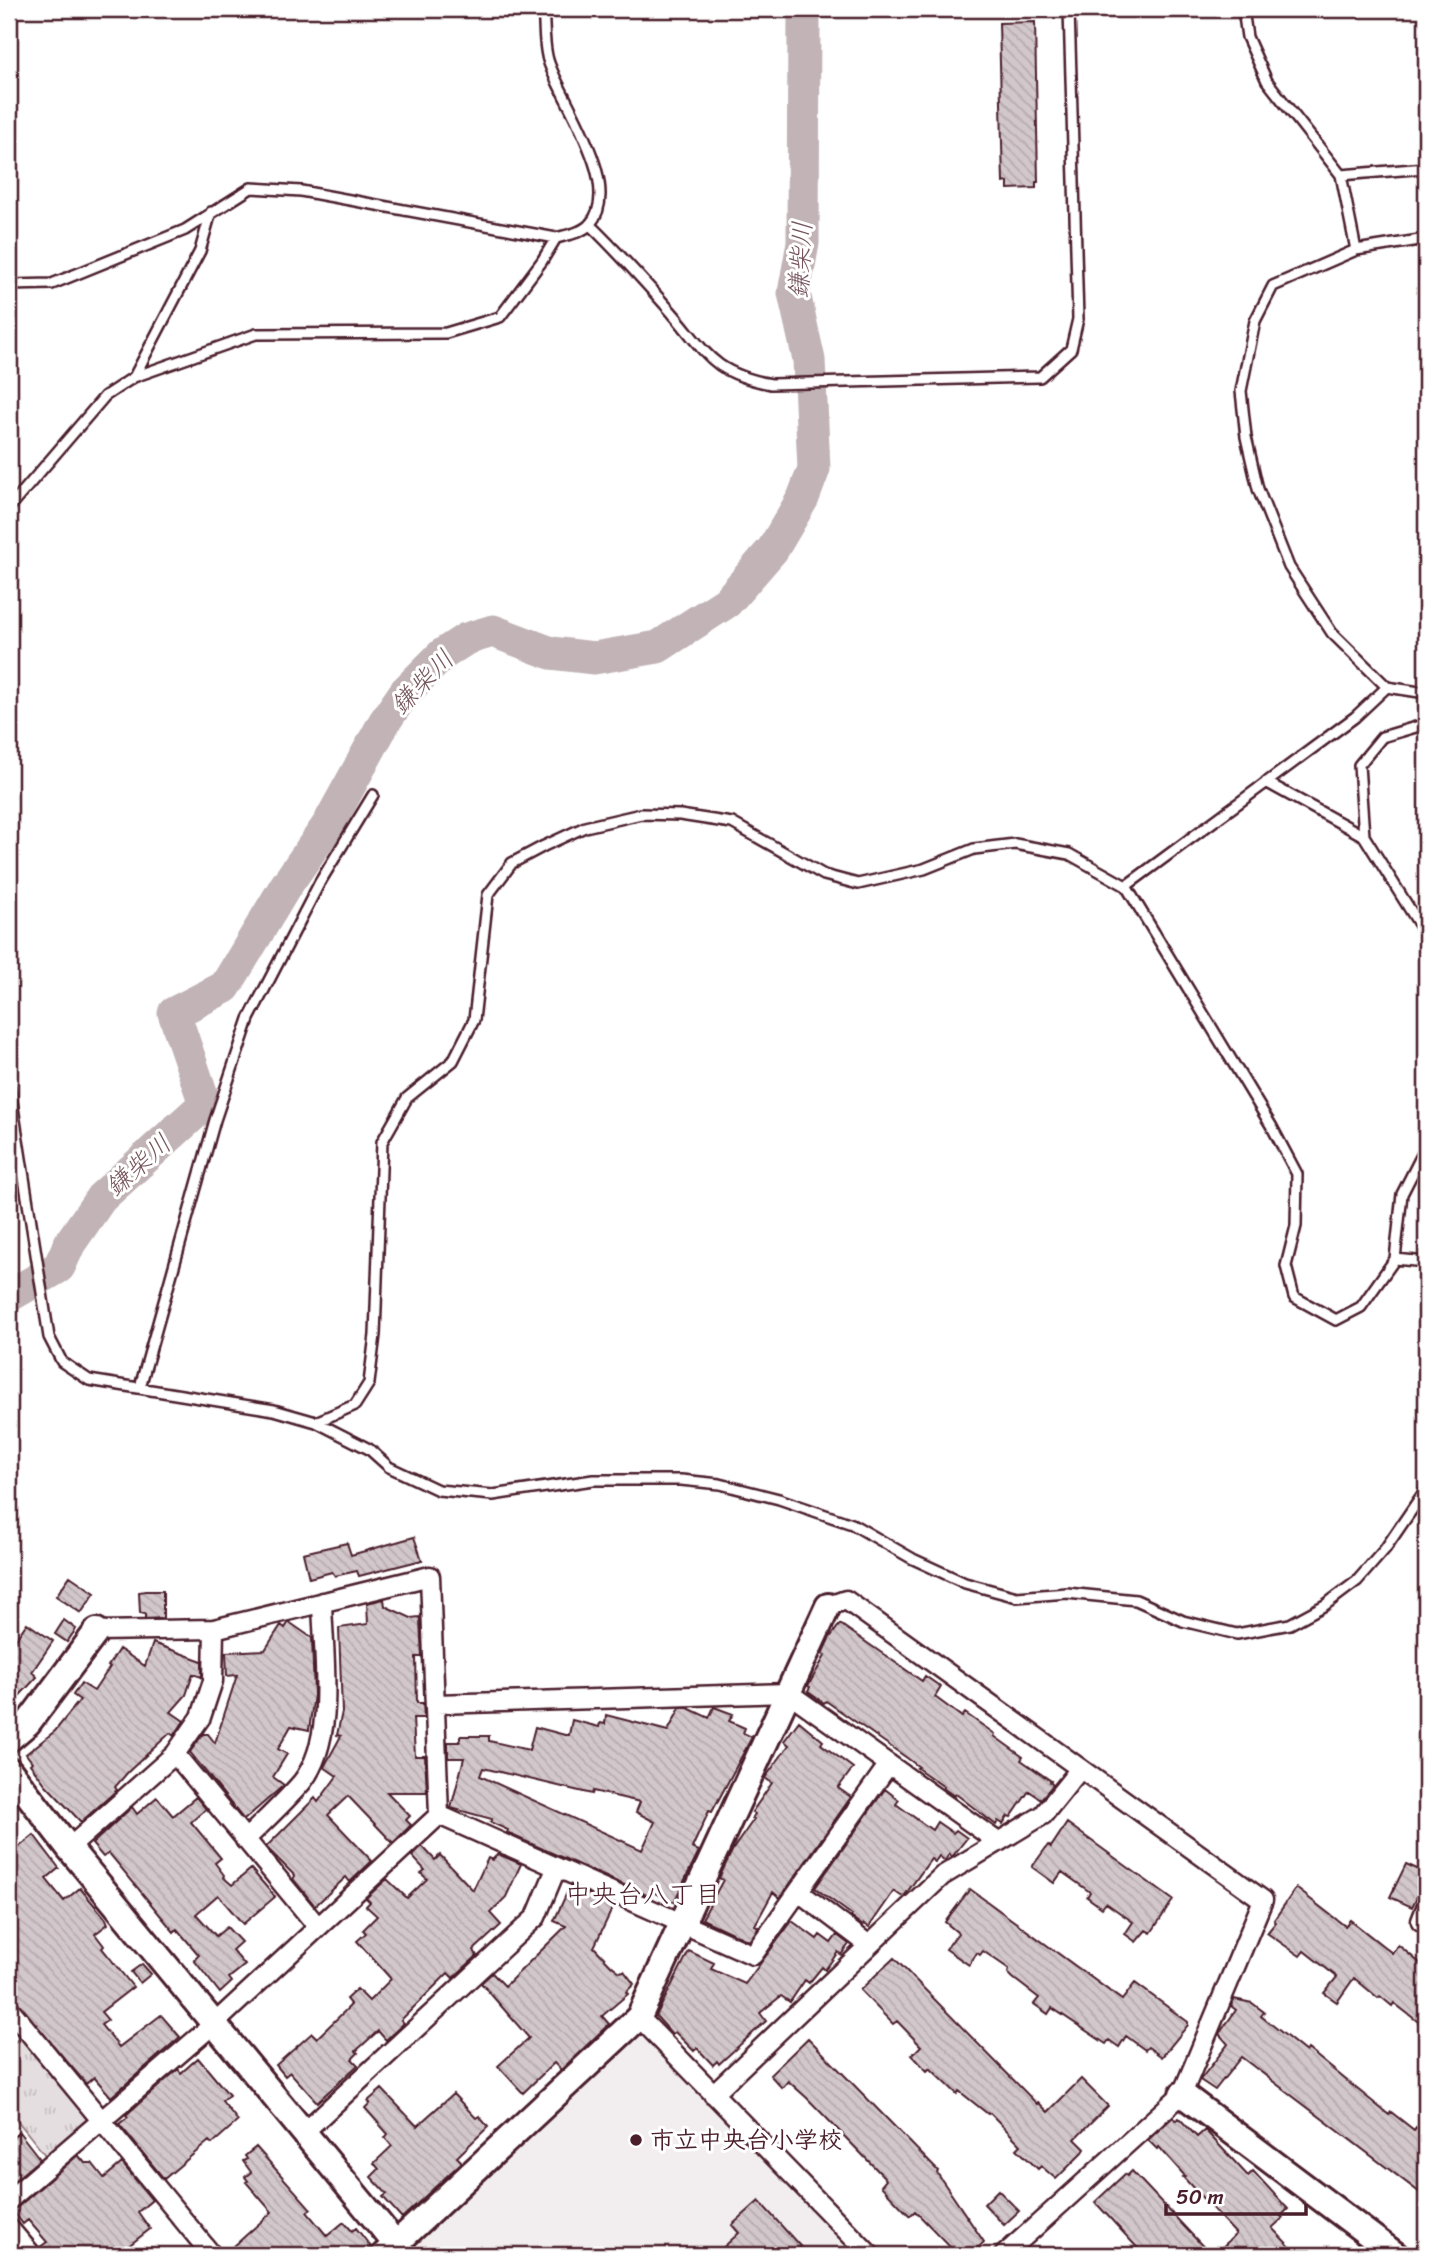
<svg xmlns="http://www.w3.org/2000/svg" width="1435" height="2264" viewBox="0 0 1435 2264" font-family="Sriracha,'Klee One',sans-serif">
<defs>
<pattern id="grass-tufts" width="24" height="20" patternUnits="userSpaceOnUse" patternTransform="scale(1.75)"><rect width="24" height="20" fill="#e5dee0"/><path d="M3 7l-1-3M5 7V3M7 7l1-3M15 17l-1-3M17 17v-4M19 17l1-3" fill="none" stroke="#c6bec0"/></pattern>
<pattern id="building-back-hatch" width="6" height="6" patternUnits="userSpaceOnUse" patternTransform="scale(1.75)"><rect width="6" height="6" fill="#d2c7cb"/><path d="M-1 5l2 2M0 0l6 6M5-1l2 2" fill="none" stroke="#b6aaae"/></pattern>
</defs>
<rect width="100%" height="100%" fill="#fff"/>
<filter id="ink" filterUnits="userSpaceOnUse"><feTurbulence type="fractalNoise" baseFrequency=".0143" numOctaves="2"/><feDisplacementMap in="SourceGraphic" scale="14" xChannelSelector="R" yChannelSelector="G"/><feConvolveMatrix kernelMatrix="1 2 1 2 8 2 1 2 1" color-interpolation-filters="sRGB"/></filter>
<g filter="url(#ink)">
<path fill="#f2eeef" d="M 636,2038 L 645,2038 L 857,2255 L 427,2255 L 416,2242 Z"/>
<path fill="url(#grass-tufts)" stroke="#987e86" stroke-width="2" d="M 25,2033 L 95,2121 L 49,2160 L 9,2110 L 9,2047 Z"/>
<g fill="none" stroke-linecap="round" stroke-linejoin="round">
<path stroke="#c1b3b6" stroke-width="33" d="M 9,1296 L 59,1267 L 70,1243 L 101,1198 L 205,1104 L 174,1013 L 225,987 L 285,887 L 328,825 L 385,721 L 405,692 L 443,654 L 466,639 L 493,631 L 551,653 L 594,658 L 658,647 L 727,602 L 773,549 L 803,498 L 814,469 L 809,360 L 794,293 L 803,243 L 804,9"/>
</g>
<path fill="url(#building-back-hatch)" stroke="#4a1f2b" stroke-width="2" fill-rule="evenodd" d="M 1035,22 L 1038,182 L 1036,182 L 1036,188 L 1008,189 L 1008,182 L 1003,183 L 999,23 Z
M 414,1537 L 422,1560 L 359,1576 L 357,1571 L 335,1576 L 332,1572 L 309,1578 L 303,1553 L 347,1543 L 351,1555 Z
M 70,1576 L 95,1593 L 81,1613 L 56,1596 Z
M 145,1591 L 163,1591 L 163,1618 L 145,1619 L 145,1614 L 140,1613 L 139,1592 Z
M 384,1599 L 385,1606 L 411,1618 L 419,1617 L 420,1620 L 422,1657 L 416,1657 L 417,1703 L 423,1703 L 424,1718 L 413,1718 L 415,1756 L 425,1756 L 427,1792 L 387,1792 L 410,1816 L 406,1820 L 411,1825 L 393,1843 L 348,1796 L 328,1815 L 372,1861 L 350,1882 L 346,1877 L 315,1906 L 293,1879 L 295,1876 L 266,1847 L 315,1798 L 318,1802 L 337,1776 L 324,1767 L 341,1736 L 337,1735 L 342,1712 L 339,1628 L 368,1624 L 367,1603 Z
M 64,1620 L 76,1629 L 67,1642 L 55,1634 Z
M 289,1622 L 312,1638 L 314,1695 L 309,1730 L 291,1726 L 278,1749 L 287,1754 L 273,1777 L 284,1785 L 244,1820 L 190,1752 L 203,1734 L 208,1734 L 215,1743 L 237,1675 L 227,1676 L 226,1652 L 265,1650 L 281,1625 L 285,1628 Z
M 27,1623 L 53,1641 L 32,1672 L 37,1677 L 9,1707 L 9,1649 Z
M 840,1624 L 922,1681 L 925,1676 L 941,1687 L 935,1697 L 962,1717 L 965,1713 L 995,1734 L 994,1736 L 1023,1757 L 1021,1760 L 1051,1781 L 1050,1782 L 1053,1785 L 1041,1799 L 1029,1791 L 1011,1817 L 1008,1816 L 1003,1824 L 998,1821 L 996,1825 L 956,1794 L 954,1796 L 943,1788 L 944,1787 L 917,1768 L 919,1767 L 907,1758 L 826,1701 L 824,1703 L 808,1692 L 810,1687 L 808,1686 L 825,1656 L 822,1654 L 829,1639 Z
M 153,1643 L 202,1661 L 202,1677 L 193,1674 L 186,1695 L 171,1712 L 184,1721 L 174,1736 L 170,1733 L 128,1772 L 115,1787 L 117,1790 L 81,1822 L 46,1785 L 30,1764 L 32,1762 L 26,1754 L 55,1731 L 80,1700 L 73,1695 L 81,1683 L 94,1691 L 110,1667 L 108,1666 L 119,1649 L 145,1666 Z
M 714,1707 L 733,1714 L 729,1721 L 745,1728 L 743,1733 L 752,1737 L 712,1812 L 709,1811 L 692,1848 L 699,1851 L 674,1902 L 653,1892 L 651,1897 L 507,1833 L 508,1830 L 490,1822 L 492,1819 L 451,1808 L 464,1758 L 448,1758 L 448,1742 L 460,1742 L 460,1736 L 489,1736 L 489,1741 L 529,1750 L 535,1727 L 565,1735 L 569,1735 L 572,1720 L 599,1727 L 600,1723 L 605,1724 L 606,1715 L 668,1731 L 680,1708 L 688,1708 L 709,1718 ZM 483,1768 L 592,1794 L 593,1791 L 640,1802 L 636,1812 L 655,1822 L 642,1850 L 480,1776 Z
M 799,1721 L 823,1741 L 821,1744 L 853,1768 L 838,1788 L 851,1797 L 780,1898 L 773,1892 L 755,1925 L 759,1927 L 749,1941 L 702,1919 L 723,1880 L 719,1878 L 733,1849 L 754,1819 L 752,1818 L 755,1814 L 752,1812 L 772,1783 L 765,1778 L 789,1745 L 784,1741 Z
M 885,1789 L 899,1800 L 896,1804 L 932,1830 L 937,1822 L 953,1833 L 956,1830 L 967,1838 L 952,1857 L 949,1854 L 945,1861 L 939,1856 L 935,1862 L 931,1859 L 905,1895 L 901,1896 L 894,1891 L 869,1927 L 864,1924 L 863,1926 L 851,1917 L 852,1915 L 815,1888 Z
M 157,1797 L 173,1816 L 196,1797 L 206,1809 L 191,1822 L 221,1858 L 215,1863 L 224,1875 L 223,1877 L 232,1885 L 251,1869 L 275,1897 L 243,1924 L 218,1895 L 196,1914 L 216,1936 L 227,1927 L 241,1942 L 232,1950 L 245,1965 L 229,1978 L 232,1982 L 220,1993 L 194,1960 L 199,1955 L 177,1929 L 174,1932 L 109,1853 L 103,1857 L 92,1844 L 132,1807 L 137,1814 Z
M 1067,1823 L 1173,1900 L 1151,1933 L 1146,1930 L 1136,1942 L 1125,1934 L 1133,1922 L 1106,1903 L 1102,1908 L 1087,1897 L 1090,1892 L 1062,1872 L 1054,1883 L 1032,1867 L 1048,1845 L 1051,1847 Z
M 34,1835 L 59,1868 L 46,1879 L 64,1901 L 80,1888 L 106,1919 L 108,1924 L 95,1934 L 104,1946 L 102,1948 L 133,1987 L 101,2012 L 108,2020 L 101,2025 L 119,2047 L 161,2015 L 180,2037 L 111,2097 L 94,2077 L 86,2084 L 10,1994 L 15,1990 L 9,1983 L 9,1855 Z
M 422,1846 L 435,1860 L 440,1855 L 473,1890 L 488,1858 L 492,1860 L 498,1854 L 521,1864 L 506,1897 L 490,1913 L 501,1925 L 474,1950 L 477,1956 L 453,1978 L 448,1973 L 401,2020 L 404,2023 L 386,2040 L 378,2031 L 356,2051 L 358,2053 L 352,2059 L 358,2065 L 317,2102 L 290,2072 L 285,2076 L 276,2065 L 312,2033 L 317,2038 L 351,2005 L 346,1999 L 357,1989 L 369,2001 L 391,1979 L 357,1941 L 366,1933 L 363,1930 L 377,1916 L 366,1906 L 370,1902 L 366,1898 L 387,1879 L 407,1898 L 427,1879 L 421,1873 L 425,1870 L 412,1856 Z
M 1406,1864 L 1426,1873 L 1426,1878 L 1412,1907 L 1390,1897 Z
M 570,1886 L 614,1905 L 594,1947 L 611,1965 L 620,1972 L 624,1971 L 634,1984 L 626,1992 L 628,1994 L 602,2016 L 609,2024 L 561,2070 L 554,2063 L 523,2093 L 498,2066 L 529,2038 L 481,1983 L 492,1973 L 505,1986 L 566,1926 L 554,1921 Z
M 1296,1888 L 1345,1926 L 1350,1920 L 1392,1953 L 1398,1945 L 1426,1968 L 1426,2028 L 1394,2003 L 1392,2006 L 1380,1996 L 1378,1998 L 1354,1978 L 1337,2002 L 1324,1993 L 1337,1977 L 1304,1951 L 1300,1956 L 1267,1933 L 1276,1922 L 1274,1920 Z
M 970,1889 L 1122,2000 L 1135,1983 L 1188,2022 L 1188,2025 L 1162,2057 L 1148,2047 L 1145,2050 L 1126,2036 L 1119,2047 L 1109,2040 L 1106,2044 L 1052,2008 L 1048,2014 L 1034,2004 L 1039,1998 L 1013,1978 L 1008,1973 L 1009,1969 L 983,1951 L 980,1955 L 977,1953 L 969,1965 L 946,1949 L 958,1933 L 945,1922 Z
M 792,1921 L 817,1939 L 820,1935 L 831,1943 L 837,1935 L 849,1944 L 841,1955 L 838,1952 L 825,1970 L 822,1967 L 809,1983 L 805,1980 L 790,2002 L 781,1996 L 760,2013 L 766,2021 L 719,2064 L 717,2061 L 713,2065 L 697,2048 L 694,2051 L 675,2032 L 672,2034 L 656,2016 L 689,1951 L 714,1963 L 711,1969 L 745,1984 Z
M 894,1958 L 1037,2104 L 1038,2102 L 1048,2112 L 1081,2079 L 1108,2106 L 1075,2139 L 1085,2149 L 1083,2152 L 1056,2179 L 1041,2166 L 1038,2169 L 1017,2149 L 1021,2145 L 990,2113 L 988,2114 L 959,2091 L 957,2094 L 930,2068 L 927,2071 L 912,2055 L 921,2046 L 897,2021 L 893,2024 L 860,1990 Z
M 142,1964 L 151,1974 L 140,1983 L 131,1972 Z
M 1234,1999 L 1252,2003 L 1264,2012 L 1261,2016 L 1306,2052 L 1308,2049 L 1389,2115 L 1391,2112 L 1414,2130 L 1416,2127 L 1426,2136 L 1426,2183 L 1419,2192 L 1241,2057 L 1215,2090 L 1200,2080 L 1228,2044 L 1219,2034 L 1236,2010 L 1231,2006 Z
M 808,2038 L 938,2171 L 937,2173 L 984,2242 L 971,2255 L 964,2255 L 954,2246 L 951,2248 L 915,2211 L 910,2216 L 881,2186 L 886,2180 L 884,2177 L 807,2098 L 788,2081 L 782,2088 L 770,2075 Z
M 198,2058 L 229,2095 L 222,2101 L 238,2121 L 212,2144 L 209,2141 L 164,2179 L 119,2124 L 128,2117 L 126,2115 L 178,2069 L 181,2073 Z
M 382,2089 L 417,2126 L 453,2094 L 476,2118 L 479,2116 L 488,2127 L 457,2157 L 462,2162 L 402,2218 L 383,2197 L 387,2194 L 371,2177 L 379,2169 L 374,2163 L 392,2146 L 385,2138 L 388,2134 L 365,2108 L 370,2103 L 368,2101 Z
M 1173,2117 L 1176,2120 L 1179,2118 L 1197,2137 L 1205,2130 L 1248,2176 L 1253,2171 L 1288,2209 L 1281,2216 L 1283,2218 L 1272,2228 L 1298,2255 L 1214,2255 L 1236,2234 L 1183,2177 L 1185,2176 L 1159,2147 L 1157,2149 L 1148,2140 Z
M 19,2132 L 40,2159 L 9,2185 L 9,2141 Z
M 256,2147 L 311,2209 L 307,2212 L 327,2236 L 344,2222 L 352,2231 L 356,2228 L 371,2247 L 361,2255 L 241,2255 L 234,2246 L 272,2212 L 246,2182 L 248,2181 L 245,2177 L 251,2172 L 243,2161 L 247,2159 L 245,2156 Z
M 78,2155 L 85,2163 L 92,2163 L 104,2178 L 122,2163 L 152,2200 L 138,2212 L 150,2229 L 117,2255 L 43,2255 L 40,2247 L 47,2242 L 28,2220 L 23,2224 L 13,2211 Z
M 1132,2171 L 1211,2255 L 1144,2255 L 1095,2202 L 1125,2174 L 1127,2176 Z
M 998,2190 L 1019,2211 L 1004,2225 L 984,2204 Z
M 759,2201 L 808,2255 L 715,2255 L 739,2233 L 732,2225 Z"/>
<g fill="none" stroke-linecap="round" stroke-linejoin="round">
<defs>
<path id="lane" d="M 1243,9 L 1247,37 L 1267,81 L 1341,175 L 1356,250 L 1273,286 L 1255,321 L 1241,391 L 1246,437 L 1258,489 L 1289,567 L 1332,633 L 1387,687 L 1426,693
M 1341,175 L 1426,168
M 590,225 C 617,251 642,279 667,307 C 706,350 708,372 771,384 L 1040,377 L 1071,349 L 1078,319 L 1069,9
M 1356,250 L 1426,239
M 9,285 L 52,284 L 185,230 L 251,188 L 301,191 L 556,238 C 567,235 582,233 590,224 C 624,186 562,101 549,63 C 543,47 545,26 543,9
M 134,377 L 200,251 L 211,212
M 9,508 L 105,396 L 134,377 L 256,334 L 446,333 L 500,317 L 542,261 L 556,238
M 1426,724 L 1382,737 L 1359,765 L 1364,836 L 1424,932 L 1426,940
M 1266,782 L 1364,836
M 1126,886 L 1355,717 L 1387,687
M 9,1082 L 49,1337 L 62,1362 L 89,1380 L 274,1410 L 316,1422 L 369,1449 L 389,1467 L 438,1490 L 493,1495 L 593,1480 L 681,1480 L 720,1484 L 779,1499 L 852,1524 L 913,1559 L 965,1583 L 1017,1597 L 1067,1593 L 1136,1600 L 1183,1621 L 1237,1634 L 1290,1624 L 1325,1605 L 1357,1581 L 1385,1549 L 1426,1489
M 1395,1259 L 1426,1262
M 140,1387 L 215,1120 L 249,1019 L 320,882 L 373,795
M 316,1422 L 355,1405 L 369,1383 L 375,1335 L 382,1142 L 407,1098 L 453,1061 L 474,1020 L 488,895 L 512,863 L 544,846 L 585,827 L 641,814 L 680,815 L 732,823 L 824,875 L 858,884 L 924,869 L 974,849 L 1015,844 L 1069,854 L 1126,886 L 1272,1127 L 1297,1174 L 1296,1226 L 1286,1266 L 1294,1297 L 1336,1320 L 1361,1307 L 1395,1259 L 1402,1194 L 1426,1147"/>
<path id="street" d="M 828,1606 L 846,1600 L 1263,1900 L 1182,2094 L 1004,2255
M 436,1704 L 789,1693 L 998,1842
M 175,1754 L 318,1927
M 439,1815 L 753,1955 L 889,1764
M 245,1840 C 264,1821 285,1802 302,1782 C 337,1738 323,1655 322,1602
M 69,1848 L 175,1754 L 201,1717 L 213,1681 L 214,1629
M 799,1892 L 869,1945
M 1426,1908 L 1421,1921 L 1426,1924
M 9,2008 L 212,2255
M 639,2017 L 870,2255
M 713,2094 L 942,1876 L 1043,1815 L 1080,1769
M 304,2132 L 536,1917 L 556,1869
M 9,2200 L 215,2023 L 439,1815 L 430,1576 L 214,1629 L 97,1631
M 9,2228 L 32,2255"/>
<path id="secondary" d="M 9,1739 L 28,1723 L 97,1631
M 9,1770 L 69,1848 L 405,2255
M 1182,2094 L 1396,2255
M 384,2255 L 639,2017 L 828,1606"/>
</defs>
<use href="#lane" stroke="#4a1f2b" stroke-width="14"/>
<use href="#street" stroke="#4a1f2b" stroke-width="23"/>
<use href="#secondary" stroke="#4a1f2b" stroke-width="30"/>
<use href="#lane" stroke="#fff" stroke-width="9"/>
<use href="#street" stroke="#fff" stroke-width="18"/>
<use href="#secondary" stroke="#fff" stroke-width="24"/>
</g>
</g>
<circle fill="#4a1f2b" stroke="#fff" stroke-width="2.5" cx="636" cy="2140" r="7"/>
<g text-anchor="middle" stroke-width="6" stroke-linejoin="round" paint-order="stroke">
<g font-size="24" font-weight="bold" fill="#4a1f2b" stroke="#fff" text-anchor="start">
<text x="650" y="2148">市立中央台小学校</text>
</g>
<g font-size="26" font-style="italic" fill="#74535c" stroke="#fff">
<text transform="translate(800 260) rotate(-87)" y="9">鎌柴川</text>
<text transform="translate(422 682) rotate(-46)" y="9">鎌柴川</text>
<text transform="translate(138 1165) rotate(-42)" y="9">鎌柴川</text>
</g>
<g font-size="26" fill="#4a1f2b" stroke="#fff">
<text x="643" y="1903">中央台八丁目</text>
</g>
</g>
<rect width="1435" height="2264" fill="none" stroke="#fff" stroke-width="35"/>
<rect x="18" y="18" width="1400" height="2229" fill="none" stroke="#4a1f2b" stroke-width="2.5" filter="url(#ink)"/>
<path d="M1166 2204v10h140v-10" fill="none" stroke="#4a1f2b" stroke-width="3.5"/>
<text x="1176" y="2204" font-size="21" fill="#4a1f2b" stroke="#ffffff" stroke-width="5" paint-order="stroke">50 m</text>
</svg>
